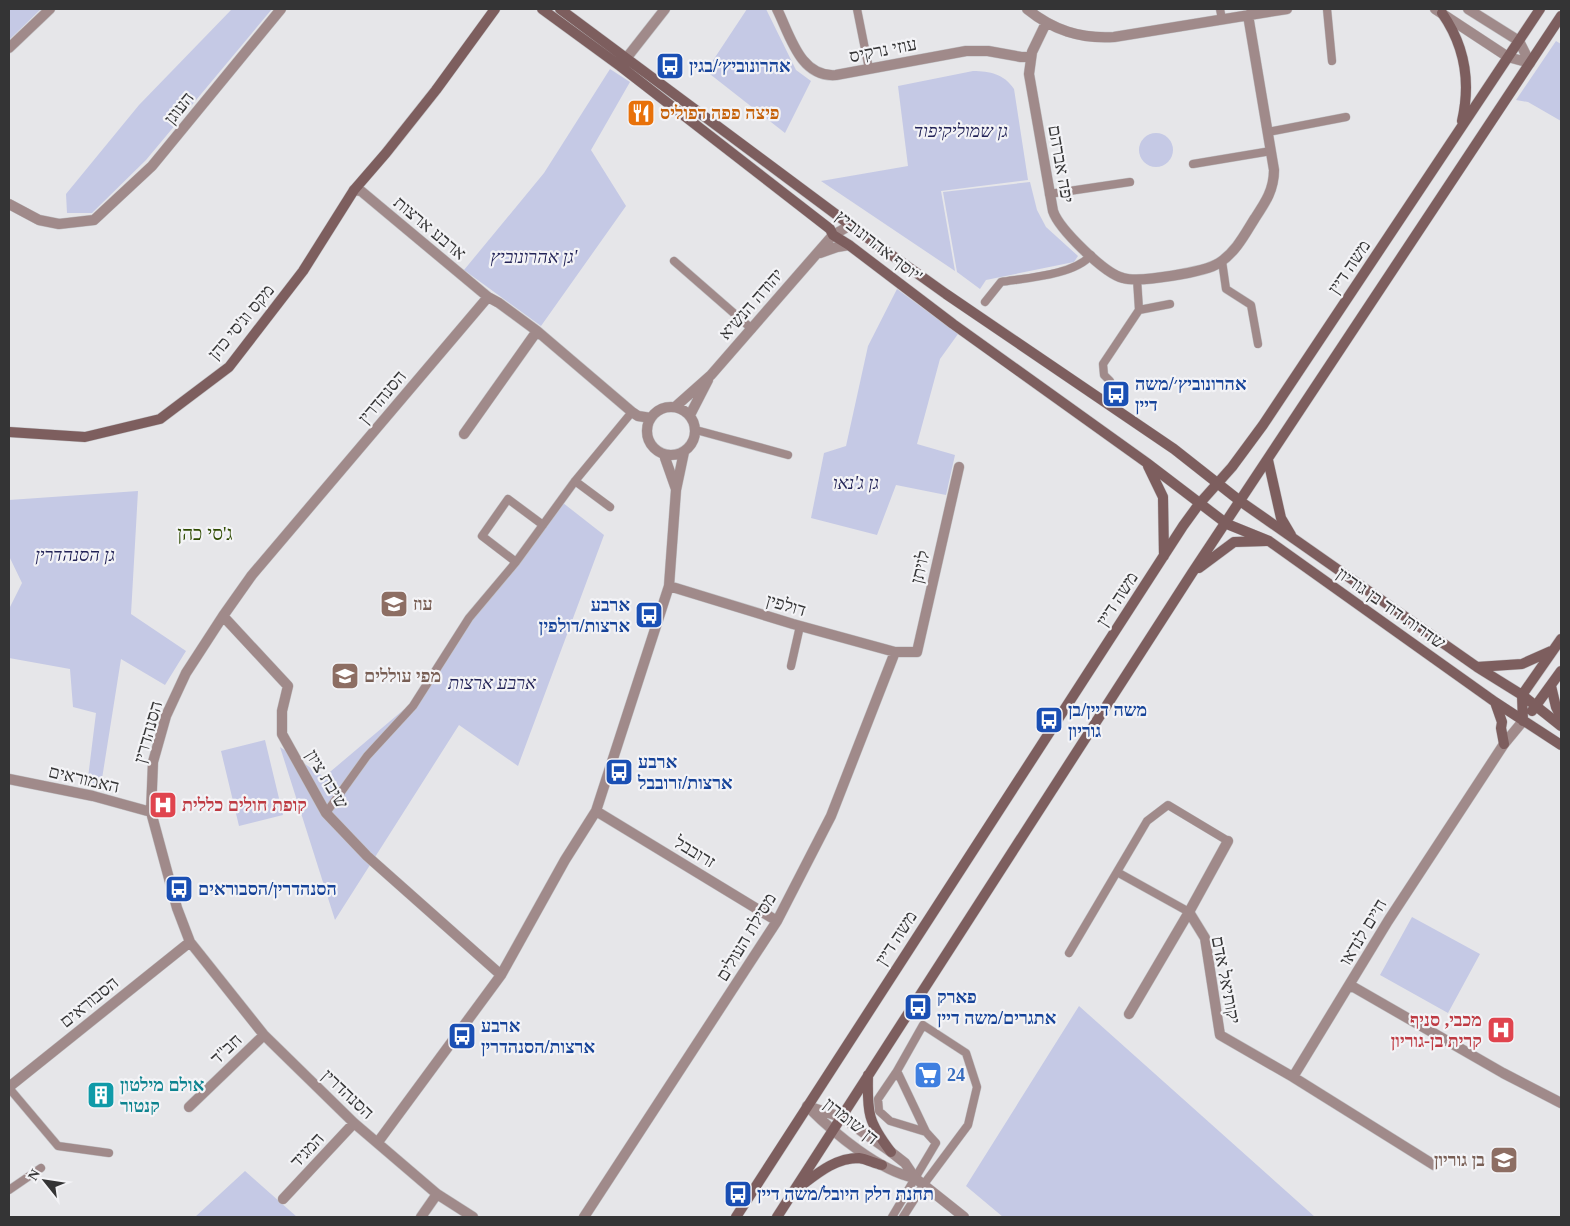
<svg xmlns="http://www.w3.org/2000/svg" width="1570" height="1226" viewBox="0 0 1570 1226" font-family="'Times New Roman','Noto Sans Hebrew',serif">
<rect width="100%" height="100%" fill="#e6e6e9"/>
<path fill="#c5c9e5" d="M 9,9 L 41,9 L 9,40 Z
M 232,9 L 272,9 L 146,160 L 92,213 L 67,213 L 66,194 L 139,105 Z
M 747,9 L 766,9 L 796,70 L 811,81 L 785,133 L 706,71 Z
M 1556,41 L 1561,44 L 1561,121 L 1528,102 L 1516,100 Z
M 610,69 L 630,82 L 591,150 L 626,206 L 541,326 L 464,270 L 544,173 Z
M 973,71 C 990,71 1004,74 1014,89 L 1028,180 L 941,191 L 955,271 L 821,181 L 908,166 L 898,86 Z
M1139 150a17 17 0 1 1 34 0a17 17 0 1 1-34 0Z
M 1030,182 L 1037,210 L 1046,227 L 1078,256 L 1074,262 L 986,280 L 980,289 L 957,272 L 943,192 Z
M 897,289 L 958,334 L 940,359 L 917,444 L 955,455 L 946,495 L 896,485 L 877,535 L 811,518 L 824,453 L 846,446 L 868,346 Z
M 138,491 L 131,614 L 186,651 L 165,685 L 121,659 L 101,785 L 95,784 L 87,786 L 96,713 L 73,707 L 70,669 L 9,658 L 9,609 L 22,583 L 9,556 L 9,500 Z
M 558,499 L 604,535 L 518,766 L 459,725 L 335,920 L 280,747 L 324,777 L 408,706 Z
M 265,740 L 283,815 L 239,826 L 221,751 Z
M 1412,917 L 1480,954 L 1448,1013 L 1380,975 Z
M 1079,1006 L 1315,1217 L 1003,1217 L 966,1186 Z
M 245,1171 L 297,1217 L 195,1217 Z"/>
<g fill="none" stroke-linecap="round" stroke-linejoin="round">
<defs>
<path id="lane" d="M 857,9 L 869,69
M 1220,9 L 1222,19
M 1327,9 L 1332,61
M 1268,132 L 1346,117
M 1193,164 L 1271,151
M 1049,194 L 1130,182
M 674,261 L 752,329
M 1222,261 L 1226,289 L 1251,305 L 1258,344
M 985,302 L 1001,282 C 1026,278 1075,275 1091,255
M 1139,310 L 1170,304
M 1110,381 L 1104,375 L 1103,364 L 1139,310 L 1137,279
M 696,430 L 788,455
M 575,481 L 610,507
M 516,562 L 482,536 L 508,499 L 543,525
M 791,666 L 800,626
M 326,813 L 367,756 L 413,706 L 469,618 L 516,562 L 575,481 L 632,412
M 1117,872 L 1189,912
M 1069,953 L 1147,821 L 1168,805 L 1228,841
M 897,1071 L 878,1099 L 879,1111 L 890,1121 L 926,1132
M 9,1088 L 58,1146 L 109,1153
M 9,1190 L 41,1168
M 892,1217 L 936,1143 L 926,1132 L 897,1071 L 923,1025 L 966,1053 L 977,1087 L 968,1125 L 924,1184 L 903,1217"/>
<path id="street" d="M 777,9 C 790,35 800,78 836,75 L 966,51 L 988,51 L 1021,57 L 1030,57
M 1027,9 C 1053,30 1080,39 1114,37 L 1287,9
M 1435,9 L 1508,57 L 1530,63
M 1468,9 L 1519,41 L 1530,63
M 1046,23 L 1032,52 L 1029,74 L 1053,211 C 1059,229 1105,274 1123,278 C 1140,283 1205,272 1219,263 C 1236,252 1245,234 1255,218 C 1265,203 1274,190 1274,170 L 1248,15
M 9,48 L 50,9
M 621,65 L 665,9
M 354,190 L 361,191 L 488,297 L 499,303 L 537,331 L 632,412 L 638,416 L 651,418
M 9,204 L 39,220 L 59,224 L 94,220 L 152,166 L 281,9
M 820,253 L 837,247 L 849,245
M647 431a24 24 0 1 1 48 0a24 24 0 1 1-48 0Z
M 675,407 L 711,375 L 833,235 L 851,225
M 690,415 L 708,380
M 464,434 L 537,331
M 664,455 L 676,489
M 669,586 L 793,624 L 895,652 L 917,652 L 959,467
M 223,616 L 288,686 L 282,711 L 282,734 L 326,813 L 367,856 L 501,975
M 9,779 L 93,796 L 151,812
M 596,811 L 777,921
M 1228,841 L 1189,912 L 1205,938 L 1220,1035 L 1293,1077 L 1434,1165
M 1350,985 L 1503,1073 L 1561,1103
M 1129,1014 L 1189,912
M 1293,1077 L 1388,921 L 1504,744 L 1523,721
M 9,1087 L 190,942
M 807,1106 L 841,1117 L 891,1152 L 905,1163 L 915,1178 L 964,1217
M 189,1107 L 264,1035
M 809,1108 C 834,1133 879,1171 915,1178
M 378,1142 L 501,975 L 565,860 L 596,811 L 669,586 L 676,490 L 684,452
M 283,1199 L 354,1123
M 421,1217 L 437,1194
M 473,1217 L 437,1194 L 354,1123 L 264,1035 L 190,942 L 177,908 L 151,812 L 153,762 L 166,716 L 186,673 L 223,616 L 252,575 L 488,297
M 584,1217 L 777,921 L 831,816 L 895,652"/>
<path id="secondary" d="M 542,9 L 620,66 L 830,229 L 833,235 L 849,245 L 953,324 L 1147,463 L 1227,524 L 1269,541 L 1495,702 L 1561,745
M 560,9 L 865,236 L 946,294 L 1174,449 L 1240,501 L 1477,667 L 1522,695 L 1561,726
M 1442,13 C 1465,46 1471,82 1462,121
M 9,432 L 85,437 L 160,419 L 229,367 L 303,271 L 354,190 L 386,153 L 436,90 L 495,9
M 1268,460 L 1281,518 L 1291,535
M 1148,466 L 1163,497 L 1164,556
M 1199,568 L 1234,542 L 1266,541
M 1477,667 L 1522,664 L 1551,651
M 1551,686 L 1556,707 L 1561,717
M 1495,702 L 1502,722 L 1501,728 L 1504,744
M 1532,711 L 1561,671
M 1523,721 L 1522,695 L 1561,639
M 868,1075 C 867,1113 868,1122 891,1152
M 802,1185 C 819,1172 836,1158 859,1158 C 866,1159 874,1163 882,1165
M 736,1217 L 1183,526 L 1199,504 L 1232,467 L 1263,425 L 1540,9
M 777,1217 L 1192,573 L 1561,16"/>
</defs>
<use href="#lane" stroke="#c2c2c5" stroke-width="9"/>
<use href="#street" stroke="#c2c2c5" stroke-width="11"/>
<use href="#secondary" stroke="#c2c2c5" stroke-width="11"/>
<use href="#lane" stroke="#a08a8a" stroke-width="8"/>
<use href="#street" stroke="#a08a8a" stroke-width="10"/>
<use href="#secondary" stroke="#7d5e5e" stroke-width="10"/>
</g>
<defs>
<symbol id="bus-square" viewBox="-11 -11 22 22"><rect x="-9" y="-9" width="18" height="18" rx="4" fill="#1a4fb4" stroke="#f3f3f6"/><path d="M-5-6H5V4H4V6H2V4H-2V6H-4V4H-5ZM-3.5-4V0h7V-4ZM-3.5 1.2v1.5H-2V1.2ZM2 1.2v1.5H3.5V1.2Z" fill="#fff"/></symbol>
<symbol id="restaurant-square" viewBox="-11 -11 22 22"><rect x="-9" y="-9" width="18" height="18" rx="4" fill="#e8710a" stroke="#f3f3f6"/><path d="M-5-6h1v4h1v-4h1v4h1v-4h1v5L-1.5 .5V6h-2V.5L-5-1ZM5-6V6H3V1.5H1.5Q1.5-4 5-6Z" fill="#fff"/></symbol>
<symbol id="school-square" viewBox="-11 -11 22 22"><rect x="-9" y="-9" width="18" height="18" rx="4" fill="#8d6e63" stroke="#f3f3f6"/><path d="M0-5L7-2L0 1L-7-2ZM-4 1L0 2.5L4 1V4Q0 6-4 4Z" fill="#fff"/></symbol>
<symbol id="hospital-square" viewBox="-11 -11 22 22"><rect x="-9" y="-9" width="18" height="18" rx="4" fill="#e0444e" stroke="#f3f3f6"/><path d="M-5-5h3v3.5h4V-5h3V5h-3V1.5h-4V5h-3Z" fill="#fff"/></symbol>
<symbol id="supermarket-square" viewBox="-11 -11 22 22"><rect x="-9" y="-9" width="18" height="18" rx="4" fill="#3f7fe0" stroke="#f3f3f6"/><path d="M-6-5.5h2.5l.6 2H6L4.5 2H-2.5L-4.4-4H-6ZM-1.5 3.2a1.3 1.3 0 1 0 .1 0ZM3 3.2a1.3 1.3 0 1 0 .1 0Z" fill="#fff"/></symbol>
<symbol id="building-square" viewBox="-11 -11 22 22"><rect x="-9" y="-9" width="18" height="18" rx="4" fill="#0f9aa8" stroke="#f3f3f6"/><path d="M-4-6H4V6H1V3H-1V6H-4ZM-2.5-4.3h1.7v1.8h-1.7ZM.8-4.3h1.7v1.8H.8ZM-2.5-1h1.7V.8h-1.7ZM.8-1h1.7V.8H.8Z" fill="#fff"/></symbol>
</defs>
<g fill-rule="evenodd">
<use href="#bus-square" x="654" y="50" width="32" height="32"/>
<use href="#restaurant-square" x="625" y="97" width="32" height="32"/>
<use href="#bus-square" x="1100" y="378" width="32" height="32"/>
<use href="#school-square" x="378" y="588" width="32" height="32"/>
<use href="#bus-square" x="633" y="599" width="32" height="32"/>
<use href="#school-square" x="329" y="660" width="32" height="32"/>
<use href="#bus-square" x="1033" y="704" width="32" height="32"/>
<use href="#bus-square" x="603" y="756" width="32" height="32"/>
<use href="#hospital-square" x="147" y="789" width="32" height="32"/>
<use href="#bus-square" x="163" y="873" width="32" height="32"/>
<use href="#bus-square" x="902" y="991" width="32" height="32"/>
<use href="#hospital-square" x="1485" y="1014" width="32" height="32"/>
<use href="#bus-square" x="446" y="1020" width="32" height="32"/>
<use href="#supermarket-square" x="912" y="1059" width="32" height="32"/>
<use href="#building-square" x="85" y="1079" width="32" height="32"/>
<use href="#school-square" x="1488" y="1144" width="32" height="32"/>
<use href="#bus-square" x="722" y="1178" width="32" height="32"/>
</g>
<g text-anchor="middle" stroke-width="4.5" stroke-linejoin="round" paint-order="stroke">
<g font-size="18" fill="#343435" stroke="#f3f3f6">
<text transform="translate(883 50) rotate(-11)" y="6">עוזי נרקיס</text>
<text transform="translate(179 108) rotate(-51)" y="6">העוגן</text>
<text transform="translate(1061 164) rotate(80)" y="6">יפה אברהם</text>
<text transform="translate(430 228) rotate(40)" y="6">ארבע ארצות</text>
<text transform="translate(879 246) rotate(38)" y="6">יוסף אהרונוביץ'</text>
<text transform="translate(1349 267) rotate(-56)" y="6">משה דיין</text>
<text transform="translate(751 304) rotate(-49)" y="6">יהודה הנשיא</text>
<text transform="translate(241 322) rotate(-50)" y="6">מקס וג'סי כהן</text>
<text transform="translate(382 397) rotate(-50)" y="6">הסנהדרין</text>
<text transform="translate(920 567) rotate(-77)" y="6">לויתן</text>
<text transform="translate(1117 599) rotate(-57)" y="6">משה דיין</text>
<text transform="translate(786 605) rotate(16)" y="6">דולפין</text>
<text transform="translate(1391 608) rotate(35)" y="6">שדרות דוד בן גוריון</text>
<text transform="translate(148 732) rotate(-74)" y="6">הסנהדרין</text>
<text transform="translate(84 779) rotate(13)" y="6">האמוראים</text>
<text transform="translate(327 779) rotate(59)" y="6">שיבת ציון</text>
<text transform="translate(695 852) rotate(31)" y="6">זרובבל</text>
<text transform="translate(1363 932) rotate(-59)" y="6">חיים לנדאו</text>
<text transform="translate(746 937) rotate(-59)" y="6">מסילת העולים</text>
<text transform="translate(896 938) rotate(-57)" y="6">משה דיין</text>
<text transform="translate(1226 980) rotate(79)" y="6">יקותיאל אדם</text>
<text transform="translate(89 1002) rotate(-39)" y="6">הסבוראים</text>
<text transform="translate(226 1049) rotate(-43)" y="6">חב"ד</text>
<text transform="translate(348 1094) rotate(43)" y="6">הסנהדרין</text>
<text transform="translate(851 1121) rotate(38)" y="6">דן שומרון</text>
<text transform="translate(307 1150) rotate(-47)" y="6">המגיד</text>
</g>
<g font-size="18" font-weight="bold" fill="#164399" stroke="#f3f3f6" text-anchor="start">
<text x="689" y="72">אהרונוביץ׳/בגין</text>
<text x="1135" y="390">אהרונוביץ׳/משה<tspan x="1135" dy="21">דיין</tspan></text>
<text x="630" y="611" text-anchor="end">ארבע<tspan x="630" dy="21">ארצות/דולפין</tspan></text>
<text x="1068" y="716">משה דיין/בן<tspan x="1068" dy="21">גוריון</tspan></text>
<text x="638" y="768">ארבע<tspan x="638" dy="21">ארצות/זרובבל</tspan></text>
<text x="198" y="895">הסנהדרין/הסבוראים</text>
<text x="937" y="1003">פארק<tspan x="937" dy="21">אתגרים/משה דיין</tspan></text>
<text x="481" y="1032">ארבע<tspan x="481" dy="21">ארצות/הסנהדרין</tspan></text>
<text x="757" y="1200">תחנת דלק היובל/משה דיין</text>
</g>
<g font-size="18" font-weight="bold" fill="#c56008" stroke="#f3f3f6" text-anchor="start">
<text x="660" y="119">פיצה פפה דפוליס</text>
</g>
<g font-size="18" font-style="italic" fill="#222357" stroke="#f3f3f6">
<text x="961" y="137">גן שמוליקיפוד</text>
<text x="534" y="263">גן אהרונוביץ'</text>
<text x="856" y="489">גן ג'נאו</text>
<text x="75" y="561">גן הסנהדרין</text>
<text x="492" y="689">ארבע ארצות</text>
</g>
<g font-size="18" font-weight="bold" fill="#785e54" stroke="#f3f3f6" text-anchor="start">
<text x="413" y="610">עוז</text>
<text x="364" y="682">מפי עוללים</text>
<text x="1485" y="1166" text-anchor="end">בן גוריון</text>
</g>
<g font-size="18" font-weight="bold" fill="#be3a42" stroke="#f3f3f6" text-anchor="start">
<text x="182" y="811">קופת חולים כללית</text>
<text x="1482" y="1026" text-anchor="end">מכבי, סניף<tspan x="1482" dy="21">קרית בן-גוריון</tspan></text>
</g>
<g font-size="18" font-weight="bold" fill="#366cbe" stroke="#f3f3f6" text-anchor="start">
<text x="947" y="1081">24</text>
</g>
<g font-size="18" font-weight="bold" fill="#0d838f" stroke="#f3f3f6" text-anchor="start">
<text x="120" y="1091">אולם מילטון<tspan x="120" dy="21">קנטור</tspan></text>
</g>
<g font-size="19" fill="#2f4b01" stroke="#f3f3f6">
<text x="205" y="540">ג'סי כהן</text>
</g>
</g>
<rect width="1570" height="1226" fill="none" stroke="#343435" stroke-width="20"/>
<g transform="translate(45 1181) rotate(300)" stroke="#f3f3f6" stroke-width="4" paint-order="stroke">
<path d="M0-4L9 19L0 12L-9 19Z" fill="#343435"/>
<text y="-8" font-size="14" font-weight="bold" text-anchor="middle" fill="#343435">N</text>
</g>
</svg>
